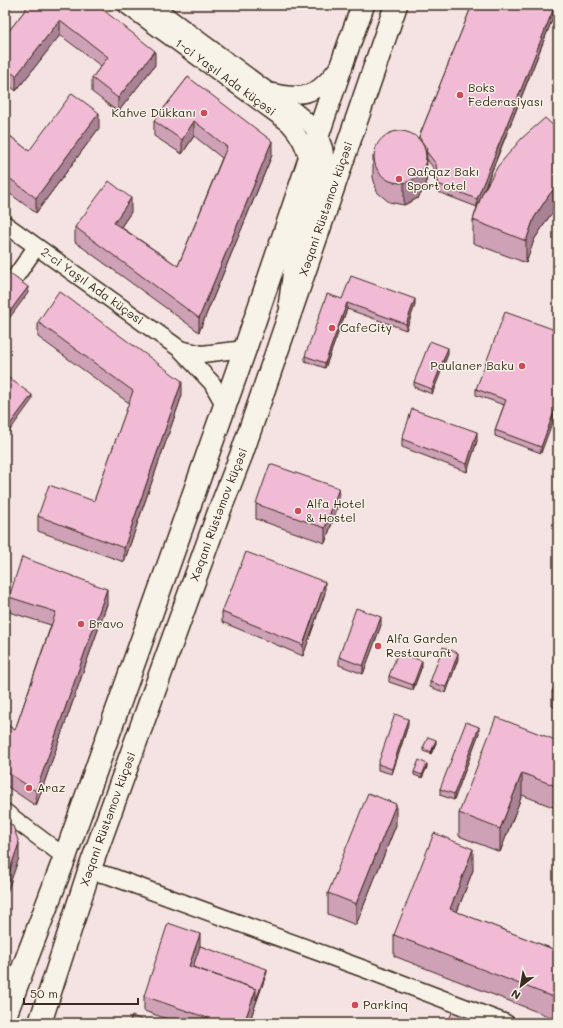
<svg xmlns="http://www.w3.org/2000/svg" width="563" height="1028" viewBox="0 0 563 1028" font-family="Mali,sans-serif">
<rect width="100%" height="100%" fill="#f5e2e2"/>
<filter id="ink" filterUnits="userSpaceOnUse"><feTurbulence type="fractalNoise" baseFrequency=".025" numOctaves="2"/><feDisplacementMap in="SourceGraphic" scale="8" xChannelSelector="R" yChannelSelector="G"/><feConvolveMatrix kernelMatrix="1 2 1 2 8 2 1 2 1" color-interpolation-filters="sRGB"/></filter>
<g filter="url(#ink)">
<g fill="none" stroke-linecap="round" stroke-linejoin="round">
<defs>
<g id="minor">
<path id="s1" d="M 126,5 L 288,123 C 300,135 304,147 309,162"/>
<path d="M 152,5 L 268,91 C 302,99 316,97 337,68"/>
<path d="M 268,91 C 288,106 316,122 324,148 C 326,155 325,162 324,169 L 292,266 L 287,303"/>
<path id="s2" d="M 5,224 L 180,349 L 212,383 L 225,406"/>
<path d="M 16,276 L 36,247"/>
<path d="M 180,349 L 202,354 L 245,349"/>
<path d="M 5,812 L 65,857"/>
<path d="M 89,871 L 110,876 L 367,970 L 506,1023"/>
</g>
<g id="secondary">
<path d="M 5,1016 L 65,857 L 245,349 L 344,58 L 363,5"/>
<path id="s3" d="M 40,1023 L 89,871 L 219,512 L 242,453 L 396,5"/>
</g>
</defs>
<use href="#minor" stroke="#3b2a1e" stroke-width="19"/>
<use href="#secondary" stroke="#3b2a1e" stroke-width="25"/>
<use href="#minor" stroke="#f7f3e8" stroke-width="16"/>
<use href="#secondary" stroke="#f7f3e8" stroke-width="22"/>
</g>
<path fill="#cfa1b7" stroke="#3b2a1e" d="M 29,5 L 155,65 L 118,112 L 92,92 L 92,78 L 101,66 L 60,35 L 16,91 L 5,82 L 5,36 Z
M 472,5 L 558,5 L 484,191 L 549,217 L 534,240 L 526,263 L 473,243 L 473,220 L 477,207 L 438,192 L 436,172 L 427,159 L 426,186 L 418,198 L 404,205 L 389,202 L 377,192 L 373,177 L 373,156 L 419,137 Z
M 188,77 L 272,155 L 199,332 L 75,242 L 75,227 L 131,212 L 121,227 L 178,266 L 222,158 L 194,136 L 182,154 L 154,136 L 154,121 Z
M 99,128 L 36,213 L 5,190 L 5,132 L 29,151 Z
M 342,299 L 415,305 L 406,330 L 347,309 L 325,368 L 305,361 L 305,356 Z
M 38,322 L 182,395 L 124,562 L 38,531 L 38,516 L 94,501 L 129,403 L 38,337 Z
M 558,331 L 541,453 L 495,436 L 495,430 L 504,405 L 476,395 L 476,389 Z
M 448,354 L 432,394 L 414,387 L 414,382 Z
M 402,439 L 477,441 L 467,472 L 402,447 Z
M 339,503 L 325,543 L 256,519 L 256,504 Z
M 558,518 L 558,533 L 555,532 L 555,527 Z
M 325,593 L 303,656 L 222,622 L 222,612 Z
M 9,597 L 107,604 L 36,806 L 5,785 L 5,724 L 15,730 L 51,625 L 9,612 Z
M 381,625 L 363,674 L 339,665 L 339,657 Z
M 458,659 L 446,693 L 430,687 L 430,682 Z
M 422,666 L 413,690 L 389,682 L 389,676 Z
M 558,677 L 558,709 L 552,706 L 552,692 Z
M 408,725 L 392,774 L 378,770 L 378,764 Z
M 479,733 L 454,800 L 440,795 L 440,789 Z
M 558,741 L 558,809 L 522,795 L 500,852 L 459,836 L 459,813 Z
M 436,743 L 431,754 L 423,751 L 423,748 Z
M 427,767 L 422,778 L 414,775 L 414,772 Z
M 396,825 L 356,925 L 328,914 L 328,893 Z
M 473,870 L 457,912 L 558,951 L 558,1020 L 394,956 L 394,935 Z
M 200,946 L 267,972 L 249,1023 L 179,1023 L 144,1011 L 144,996 Z"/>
<path fill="#a98395" stroke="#3b2a1e" d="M 555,5 L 558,5 L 477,207 L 477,199 Z
M 60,20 L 60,35 L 16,91 L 16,76 Z
M 155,51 L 155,65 L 118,112 L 118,98 Z
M 99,113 L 99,128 L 36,213 L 36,198 Z
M 194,121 L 194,136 L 182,154 L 182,140 Z
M 272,141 L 272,155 L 199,332 L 199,318 Z
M 427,149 L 426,186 L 418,198 L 404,205 L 404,184 Z
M 558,184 L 558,206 L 549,217 L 534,240 L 526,263 L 526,241 L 534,218 L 549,195 Z
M 131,198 L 131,212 L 114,237 L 114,223 Z
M 28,287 L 28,293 L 5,324 L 5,318 Z
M 415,299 L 415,305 L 406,330 L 406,324 Z
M 347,303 L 347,309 L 325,368 L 325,363 Z
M 448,348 L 448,354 L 432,394 L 432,389 Z
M 182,381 L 182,395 L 124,562 L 124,548 Z
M 32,395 L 32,400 L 5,437 L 5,431 Z
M 558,401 L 558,407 L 541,453 L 541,447 Z
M 477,432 L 477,441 L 467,472 L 467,464 Z
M 339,488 L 339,503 L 325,543 L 325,528 Z
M 325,582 L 325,593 L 303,656 L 303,645 Z
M 107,589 L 107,604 L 36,806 L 36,791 Z
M 381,617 L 381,625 L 363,674 L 363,666 Z
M 458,653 L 458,659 L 446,693 L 446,687 Z
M 422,661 L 422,666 L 413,690 L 413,685 Z
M 408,719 L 408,725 L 392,774 L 392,769 Z
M 479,727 L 479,733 L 454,800 L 454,794 Z
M 436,740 L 436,743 L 431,754 L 431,752 Z
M 427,764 L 427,767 L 422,778 L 422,775 Z
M 522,773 L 522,795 L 500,852 L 500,829 Z
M 396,804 L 396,825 L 356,925 L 356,904 Z
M 19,843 L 19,858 L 5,898 L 5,884 Z
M 473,849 L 473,870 L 450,930 L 450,909 Z
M 200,934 L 200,949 L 190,978 L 189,966 Z
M 267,969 L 267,972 L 249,1023 L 244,1023 L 256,989 Z"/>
<path fill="#f1bbd5" stroke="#3b2a1e" d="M 29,5 L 97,5 L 155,51 L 118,98 L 92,78 L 108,57 L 60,20 L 16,76 L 5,68 L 5,36 Z
M 472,5 L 555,5 L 477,199 L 438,184 L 436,164 L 426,151 L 427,149 L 419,137 Z
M 188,77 L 272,141 L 199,318 L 75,227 L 109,181 L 131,198 L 114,223 L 178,266 L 227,147 L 194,121 L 182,140 L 154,121 Z
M 72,93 L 99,113 L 36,198 L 5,175 L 5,132 L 29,151 Z
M 545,118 L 558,130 L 558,184 L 549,195 L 534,218 L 526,241 L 473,220 L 482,194 L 498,166 L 522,138 Z
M374 157a26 26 0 1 1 52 0a26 26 0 1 1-52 0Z
M 5,270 L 28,287 L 5,318 Z
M 351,276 L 415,299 L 406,324 L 347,303 L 325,363 L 305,356 L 327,294 L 342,299 Z
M 59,291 L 182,381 L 124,548 L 38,516 L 49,485 L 94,501 L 133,391 L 38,322 Z
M 505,312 L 558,331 L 558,401 L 541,447 L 495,430 L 506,400 L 476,389 Z
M 430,341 L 448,348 L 432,389 L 414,382 Z
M 5,375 L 32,395 L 5,431 Z
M 412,409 L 477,432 L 467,464 L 402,439 Z
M 270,464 L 339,488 L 325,528 L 256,504 Z
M 558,518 L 558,528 L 555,527 Z
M 246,552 L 325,582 L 303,645 L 222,612 Z
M 22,557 L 107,589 L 36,791 L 5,771 L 5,724 L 15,730 L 56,612 L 9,597 Z
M 356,608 L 381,617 L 363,666 L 339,657 Z
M 443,647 L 458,653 L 446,687 L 430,682 Z
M 398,652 L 422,661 L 413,685 L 389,676 Z
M 558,677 L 558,694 L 552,692 Z
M 395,714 L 408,719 L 392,769 L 378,764 Z
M 496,717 L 558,741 L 558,787 L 522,773 L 500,829 L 459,813 Z
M 466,722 L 479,727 L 454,794 L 440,789 Z
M 428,737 L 436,740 L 431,752 L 423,748 Z
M 419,760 L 427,764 L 422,775 L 414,772 Z
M 368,793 L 396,804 L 356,904 L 328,893 Z
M 5,820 L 13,826 L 19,843 L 5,884 Z
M 434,833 L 473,849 L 450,909 L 558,951 L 558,999 L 394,935 Z
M 168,923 L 200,934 L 189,966 L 256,989 L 244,1023 L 222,1023 L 144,996 Z
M 200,946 L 267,969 L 256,1000 L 256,989 L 193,967 Z
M 452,1012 L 481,1023 L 448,1023 Z
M 132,1016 L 150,1023 L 129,1023 Z"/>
</g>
<g fill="#d1495b" stroke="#f7f3e8" stroke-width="1.5">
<circle cx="460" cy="95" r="4"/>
<circle cx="204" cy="113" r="4"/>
<circle cx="399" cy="179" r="4"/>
<circle cx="332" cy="328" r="4"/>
<circle cx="522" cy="366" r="4"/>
<circle cx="298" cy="511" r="4"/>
<circle cx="81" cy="624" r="4"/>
<circle cx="378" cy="646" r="4"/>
<circle cx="29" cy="788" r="4"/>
<circle cx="355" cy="1005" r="4"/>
</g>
<g text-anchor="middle" stroke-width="3" stroke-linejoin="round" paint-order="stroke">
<g font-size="12" fill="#3b2a1e" stroke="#f7f3e8">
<text dy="4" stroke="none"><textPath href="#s1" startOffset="123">1-ci Yaşıl Ada küçəsi</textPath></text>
<text dy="4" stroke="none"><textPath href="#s3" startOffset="863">Xəqani Rüstəmov küçəsi</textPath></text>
<text dy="4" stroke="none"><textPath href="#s2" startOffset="107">2-ci Yaşıl Ada küçəsi</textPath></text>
<text dy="4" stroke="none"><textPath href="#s3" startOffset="539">Xəqani Rüstəmov küçəsi</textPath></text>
<text dy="4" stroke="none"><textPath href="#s3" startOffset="215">Xəqani Rüstəmov küçəsi</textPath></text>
</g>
<g font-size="12" fill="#3b2a1e" stroke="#f7f3e8" text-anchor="start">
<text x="468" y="92">Boks<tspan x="468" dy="14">Federasiyası</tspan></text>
<text x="196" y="117" text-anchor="end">Kahve Dükkanı</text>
<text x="407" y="176">Qafqaz Bakı<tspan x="407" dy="14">Sport otel</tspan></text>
<text x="340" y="332">CafeCity</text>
<text x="514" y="370" text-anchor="end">Paulaner Baku</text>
<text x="306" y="508">Alfa Hotel<tspan x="306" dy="14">&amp; Hostel</tspan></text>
<text x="89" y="628">Bravo</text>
<text x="386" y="643">Alfa Garden<tspan x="386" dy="14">Restaurant</tspan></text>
<text x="37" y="792">Araz</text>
<text x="363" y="1009">Parkinq</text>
</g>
</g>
<rect width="563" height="1028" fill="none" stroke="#f7f3e8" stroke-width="20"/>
<rect x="10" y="10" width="543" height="1008" fill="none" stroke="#3b2a1e" stroke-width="1.5" filter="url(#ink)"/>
<g transform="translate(521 986) rotate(211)" stroke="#f7f3e8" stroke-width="3" paint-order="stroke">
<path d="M0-3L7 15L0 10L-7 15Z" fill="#3b2a1e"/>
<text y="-6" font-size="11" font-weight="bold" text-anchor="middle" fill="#3b2a1e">N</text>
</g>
<path d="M24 998v6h114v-6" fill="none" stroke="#3b2a1e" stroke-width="2"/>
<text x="30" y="998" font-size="12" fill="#3b2a1e" stroke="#f7f3e8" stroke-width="3" paint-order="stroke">50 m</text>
</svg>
